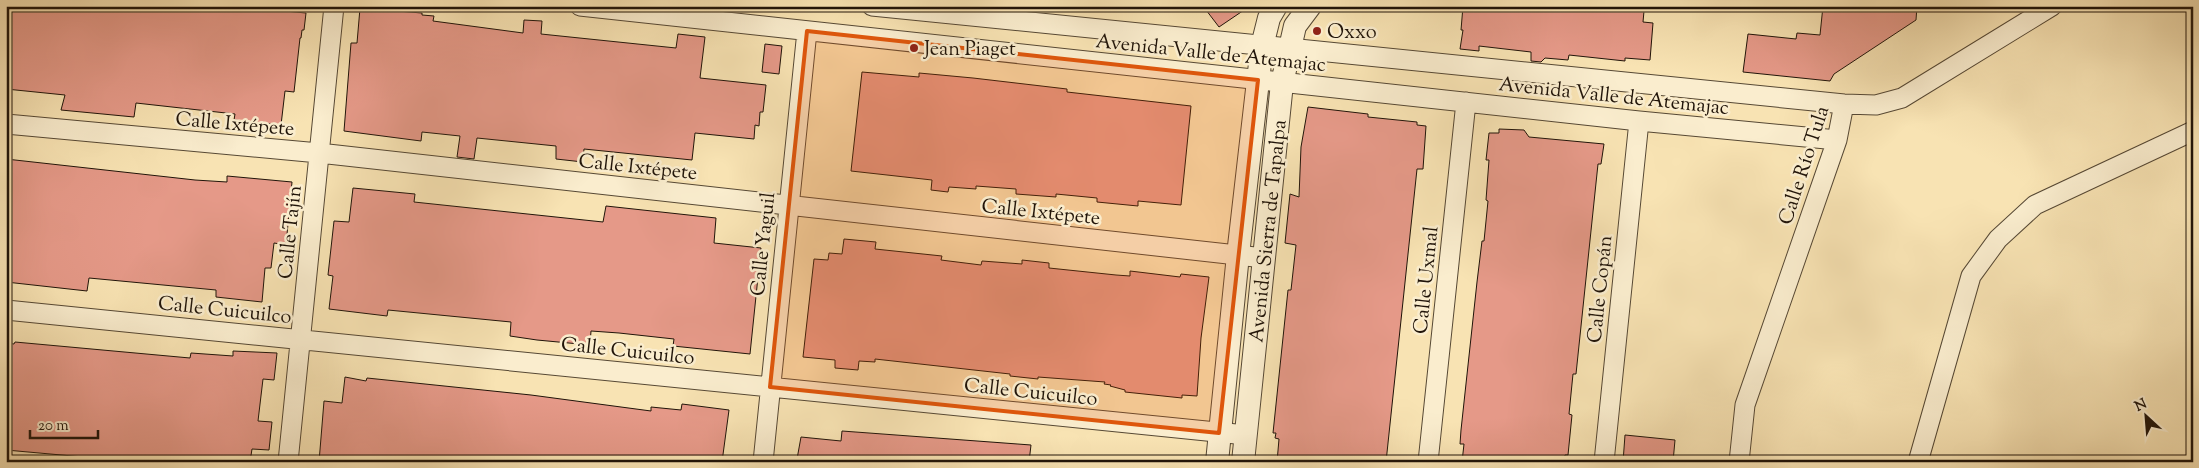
<svg xmlns="http://www.w3.org/2000/svg" width="2199" height="468" viewBox="0 0 2199 468" font-family="'Sorts Mill Goudy',serif">
<rect width="100%" height="100%" fill="#f8e3b3"/>
<filter id="stains"><feTurbulence type="fractalNoise" baseFrequency=".004" numOctaves="4"/><feColorMatrix values="0 0 0 0 .2 0 0 0 0 .09 0 0 0 0 .02 0 0 0 .5 -.17"/></filter>
<radialGradient id="worn" r=".72"><stop offset=".6" stop-color="#630" stop-opacity="0"/><stop offset="1" stop-color="#630" stop-opacity=".3"/></radialGradient>
<path fill="#e59988" stroke="#201409" d="M 6,6 L 265,6 L 264,9 L 306,13 L 304,30 L 302,30 L 301,38 L 300,38 L 294,92 L 285,91 L 281,125 L 234,120 L 235,114 L 136,103 L 134,117 L 61,110 L 65,95 L 6,89 Z
M 1203,6 L 1250,6 L 1219,27 Z
M 1463,6 L 1586,6 L 1606,9 L 1606,7 L 1644,11 L 1643,22 L 1653,23 L 1650,60 L 1625,58 L 1625,61 L 1569,55 L 1568,60 L 1545,58 L 1541,62 L 1531,61 L 1531,52 L 1479,46 L 1479,51 L 1460,49 L 1463,30 L 1461,30 Z
M 1823,6 L 1917,6 L 1916,20 L 1834,74 L 1830,81 L 1743,72 L 1748,34 L 1796,39 L 1797,33 L 1820,35 Z
M 360,8 L 422,13 L 422,15 L 434,16 L 433,21 L 523,33 L 524,20 L 542,21 L 541,34 L 676,48 L 678,34 L 705,37 L 700,78 L 766,85 L 763,112 L 760,112 L 759,126 L 755,125 L 754,139 L 695,133 L 692,160 L 584,149 L 583,162 L 556,159 L 556,146 L 477,138 L 474,159 L 457,157 L 460,136 L 422,132 L 421,141 L 344,131 L 351,43 L 357,43 Z
M 765,44 L 782,46 L 779,74 L 762,72 Z
M 862,72 L 919,77 L 919,73 L 973,78 L 1067,89 L 1067,92 L 1191,106 L 1181,205 L 1138,201 L 1138,206 L 1097,202 L 1097,198 L 1056,194 L 1056,197 L 1016,194 L 1016,189 L 976,186 L 976,189 L 949,187 L 948,192 L 931,190 L 932,180 L 851,171 Z
M 1308,107 L 1368,114 L 1368,117 L 1417,122 L 1417,125 L 1426,126 L 1423,169 L 1417,169 L 1386,462 L 1277,462 L 1279,439 L 1275,438 L 1276,433 L 1273,433 L 1288,290 L 1291,290 L 1296,245 L 1285,243 L 1290,194 L 1299,197 L 1301,147 Z
M 1499,129 L 1524,130 L 1529,137 L 1604,144 L 1601,164 L 1598,164 L 1576,374 L 1573,374 L 1569,414 L 1572,415 L 1568,455 L 1565,455 L 1564,462 L 1462,462 L 1464,444 L 1460,444 L 1461,430 L 1477,282 L 1482,241 L 1484,241 L 1488,201 L 1486,200 L 1489,160 L 1486,160 L 1489,133 L 1499,133 Z
M 6,159 L 195,180 L 227,182 L 227,176 L 292,182 L 286,245 L 274,243 L 271,268 L 265,268 L 262,302 L 216,297 L 216,290 L 89,278 L 87,291 L 6,282 Z
M 353,188 L 415,194 L 414,202 L 603,222 L 606,206 L 716,218 L 714,243 L 761,248 L 750,354 L 673,346 L 674,339 L 619,333 L 591,331 L 590,345 L 537,340 L 510,336 L 511,322 L 388,310 L 387,316 L 329,309 L 333,276 L 328,275 L 334,221 L 349,222 Z
M 844,239 L 876,242 L 875,249 L 942,256 L 941,260 L 981,265 L 982,261 L 1022,264 L 1022,260 L 1049,263 L 1049,268 L 1116,275 L 1130,276 L 1130,271 L 1180,277 L 1181,274 L 1209,277 L 1201,338 L 1197,396 L 1182,395 L 1182,398 L 1125,392 L 1125,390 L 1110,386 L 1111,385 L 1104,384 L 1105,382 L 1038,377 L 1038,379 L 1010,376 L 1010,374 L 875,359 L 875,362 L 859,361 L 858,370 L 835,368 L 835,360 L 803,357 L 814,259 L 828,260 L 829,253 L 842,254 Z
M 15,342 L 190,358 L 191,353 L 233,356 L 233,351 L 277,353 L 274,380 L 263,379 L 258,421 L 272,422 L 269,450 L 252,449 L 250,462 L 139,462 L 6,450 L 6,343 L 14,344 Z
M 345,377 L 366,381 L 367,378 L 531,395 L 651,411 L 651,407 L 681,410 L 682,404 L 729,410 L 722,462 L 319,462 L 324,401 L 342,403 Z
M 842,431 L 1031,445 L 1029,462 L 799,462 L 799,459 L 797,459 L 801,437 L 841,441 Z
M 1625,435 L 1675,440 L 1673,462 L 1623,462 Z"/>
<g fill="none" stroke-linecap="round" stroke-linejoin="round">
<defs>
<path id="minor" d="M 580,6 L 1639,121 L 1837,140
M 872,6 L 1844,104 L 1876,105 L 1902,98 L 2052,6
M 6,124 L 319,153 L 1264,258
M 6,310 L 1246,435
M 288,462 L 334,6
M 763,462 L 807,31
M 1428,462 L 1466,102
M 1604,462 L 1639,121
M 1739,462 L 1745,405 L 1837,140 L 1844,104
M 1918,462 L 1971,276 L 1998,239 L 2035,205 L 2193,131"/>
<path id="tertiary" d="M 1217,462 L 1238,255 L 1262,46 L 1269,18 L 1276,6
M 1243,462 L 1282,83 L 1295,26 L 1310,6"/>
</defs>
<use href="#minor" stroke="#564834" stroke-width="21"/>
<use href="#tertiary" stroke="#564834" stroke-width="24"/>
<use href="#minor" stroke="#faedce" stroke-width="19"/>
<use href="#tertiary" stroke="#faedce" stroke-width="22"/>
</g>
<path fill="#de560c" fill-opacity="0.2" stroke="#de560c" stroke-width="4" stroke-linejoin="round" d="M 807,31 L 1258,80 L 1219,433 L 770,387 Z"/>
<g fill="#8f2418" stroke="#faedce" stroke-width="2">
<circle cx="1317" cy="31" r="5"/>
<circle cx="914" cy="48" r="5"/>
</g>
<g text-anchor="middle" stroke-width="5" stroke-linejoin="round" paint-order="stroke">
<g font-size="20" fill="#201409" stroke="#faedce" text-anchor="start">
<text x="1327" y="38">Oxxo</text>
<text x="924" y="55">Jean Piaget</text>
</g>
<g font-size="20" fill="#201409" stroke="#faedce">
<text transform="translate(1211 52) rotate(6)" y="7">Avenida Valle de Atemajac</text>
<text transform="translate(1614 95) rotate(6)" y="7">Avenida Valle de Atemajac</text>
<text transform="translate(235 123) rotate(5)" y="7">Calle Ixtépete</text>
<text transform="translate(1803 165) rotate(-72)" y="7">Calle Río Tula</text>
<text transform="translate(638 166) rotate(6)" y="7">Calle Ixtépete</text>
<text transform="translate(1041 211) rotate(6)" y="7">Calle Ixtépete</text>
<text transform="translate(1267 231) rotate(-84)" y="7">Avenida Sierra de Tapalpa</text>
<text transform="translate(289 232) rotate(-84)" y="7">Calle Tajín</text>
<text transform="translate(762 244) rotate(-84)" y="7">Calle Yaguil</text>
<text transform="translate(1425 280) rotate(-84)" y="7">Calle Uxmal</text>
<text transform="translate(1599 289) rotate(-84)" y="7">Calle Copán</text>
<text transform="translate(225 309) rotate(6)" y="7">Calle Cuicuilco</text>
<text transform="translate(628 350) rotate(6)" y="7">Calle Cuicuilco</text>
<text transform="translate(1031 391) rotate(6)" y="7">Calle Cuicuilco</text>
</g>
</g>
<rect width="2199" height="468" fill="none" stroke="#f8e3b3" stroke-width="25"/>
<rect x="8" y="8" width="2184" height="453" fill="none" stroke="#201409" stroke-width="2.5"/>
<rect x="12" y="12" width="2174" height="443" fill="none" stroke="#201409"/>
<g transform="translate(2146 416) rotate(334)" stroke="#faedce" stroke-width="4" paint-order="stroke">
<path d="M0-4L9 19L0 12L-9 19Z" fill="#201409"/>
<text y="-8" font-size="14" font-weight="bold" text-anchor="middle" fill="#201409">N</text>
</g>
<path d="M30 430v8h68v-8" fill="none" stroke="#201409" stroke-width="2.5"/>
<text x="38" y="430" font-size="15" fill="#201409" stroke="#faedce" stroke-width="4" paint-order="stroke">20 m</text>
<rect width="100%" height="100%" filter="url(#stains)"/>
<rect width="100%" height="100%" fill="url(#worn)"/>
</svg>
